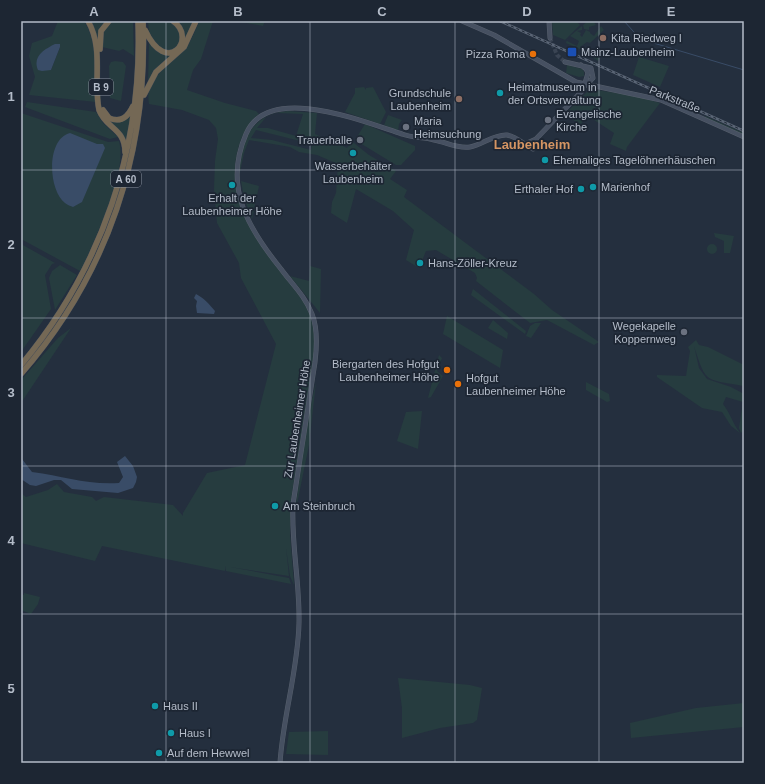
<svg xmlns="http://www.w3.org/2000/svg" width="765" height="784" viewBox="0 0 765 784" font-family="Arial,sans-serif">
<rect width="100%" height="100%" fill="#242f3e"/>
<path fill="#263c3f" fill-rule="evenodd" d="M 58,21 L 84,21 C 99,44 95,75 96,102 L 29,95 L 35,77 L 29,56 L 32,43 L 52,36 ZM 60,47 L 51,70 L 47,48 Z
M 90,21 L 106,21 L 99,48 L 100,104 L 111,120 L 131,114 L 126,145 L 101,110 L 98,49 Z
M 111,21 L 133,21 L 134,56 L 123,49 L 119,51 L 102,47 L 102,30 Z
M 148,21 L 171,21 L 181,32 L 179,45 L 170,51 L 159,49 L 149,32 Z
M 177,21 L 195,21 L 182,48 C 185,37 186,30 177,21 Z
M 200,21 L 213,21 L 201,59 L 193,70 L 187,90 L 225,103 L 256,111 L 259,114 C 246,125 241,137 237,153 C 224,212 272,260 305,303 C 312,317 315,333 315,349 L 291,500 L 290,534 L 294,585 L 290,576 L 286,548 L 289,576 L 230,567 L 289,578 L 291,584 L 226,571 L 226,566 L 225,571 L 102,546 L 95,561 L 21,543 L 21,493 L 26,497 L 48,490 L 57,484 L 64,492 L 92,497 L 96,501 L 104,497 L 173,505 L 183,516 L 183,513 L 207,473 L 245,465 L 276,344 L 241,278 L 239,263 L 217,223 L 214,189 L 215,161 L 218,139 L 216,128 L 209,120 L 182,110 L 149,104 C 144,79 168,67 183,51 C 191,43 194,31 200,21 Z
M 236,21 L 265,21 L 263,26 Z
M 552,21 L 576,21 L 580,25 L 565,40 L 553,35 Z
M 588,21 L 593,21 L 596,25 L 589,27 L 589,30 L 584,29 L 583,25 Z
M 582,26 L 582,30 L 577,31 L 581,33 L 580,35 L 582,37 L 586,30 L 590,32 L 590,33 L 594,36 L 601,26 L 604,30 L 590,43 L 587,42 L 580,47 L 600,57 L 598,61 L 582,50 L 566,43 L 568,37 L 567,41 L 577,46 L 579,41 L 570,36 Z
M 149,41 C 155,52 161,53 173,53 L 148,82 Z
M 639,57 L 669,66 L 660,87 L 633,75 Z
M 115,61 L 123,62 L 126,66 L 121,101 L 110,98 L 109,66 L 111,62 Z
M 567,65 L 582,69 L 584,72 L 584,76 L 579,77 L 566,73 Z
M 364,87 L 366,90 L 366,88 L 373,87 L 386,112 L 380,124 L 345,112 L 355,93 L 355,88 Z
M 590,89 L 636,96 L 660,103 L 627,147 L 626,151 L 610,144 L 614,133 L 588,116 L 580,125 L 565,114 Z
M 27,102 L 96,112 L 103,123 L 118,137 L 110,139 L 25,107 Z
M 287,111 L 317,113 L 315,134 L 331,141 L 343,142 L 343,146 L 347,148 L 352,142 L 354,143 L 369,155 L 396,171 L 390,179 L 407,190 L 404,197 L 534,294 L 552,310 L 599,342 L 594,345 L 547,320 L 530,323 L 476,281 L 477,278 L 475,273 L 436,250 L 426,251 L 419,268 L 406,260 L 414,230 L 393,211 L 356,189 L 347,223 L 331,213 L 332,202 L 336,193 L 338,164 L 317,155 L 299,152 L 290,147 L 249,140 L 244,153 L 239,177 C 240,143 249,115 287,111 ZM 277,113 L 303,114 L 296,136 L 268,128 L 257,128 L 267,116 ZM 256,130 L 312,144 L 311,150 L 272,140 L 251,138 Z
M 21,113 L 108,142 L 119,141 C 128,170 97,234 85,262 L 80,271 L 21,239 Z
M 388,115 L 402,120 L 399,124 L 398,131 L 384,125 Z
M 705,116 L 744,133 L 744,137 L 704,118 Z
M 365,124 L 415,146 L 415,150 L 401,165 L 396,165 L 355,140 Z
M 241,181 L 259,186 L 252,219 L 244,198 Z
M 714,233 L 734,236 L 730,253 L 724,253 L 724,241 L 715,237 Z
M 21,244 L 55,263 L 52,264 L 45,275 L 51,309 L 21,352 Z
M707 249a5 5 0 1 1 10 0a5 5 0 1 1-10 0Z
M 60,265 L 77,275 L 55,310 L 49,278 L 52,271 Z
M 310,266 L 321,269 L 320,313 L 290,276 L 309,281 Z
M 473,289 L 526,331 L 525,334 L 471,295 Z
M 447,316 L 503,350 L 500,368 L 443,334 Z
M 493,320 L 508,333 L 507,339 L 488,328 Z
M 535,323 L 541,323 L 531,338 L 526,336 L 530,326 Z
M 71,328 L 21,403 L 21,380 L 58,338 Z
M 696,340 L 699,345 L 708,347 L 744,365 L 744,386 C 705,379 706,384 694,346 L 699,368 L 707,379 L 731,387 L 744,394 L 744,430 L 741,433 L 739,428 L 743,402 L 726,397 L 723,404 C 730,413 733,424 740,433 L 731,426 L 722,412 L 702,408 L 657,377 L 657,375 L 686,376 L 690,351 L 688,347 Z
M 439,355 L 442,358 L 437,371 L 443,376 L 431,397 L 428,398 Z
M 316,382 L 309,445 L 294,519 L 308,416 Z
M 586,382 L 609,394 L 610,401 L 607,402 L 586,390 Z
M 422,411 L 418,449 L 397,441 L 406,412 Z
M 24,593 L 40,597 L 38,604 L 31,614 L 21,610 L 21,594 L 24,595 Z
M 398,678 L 470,685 L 482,688 L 477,720 L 473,723 L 440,728 L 402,738 L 402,708 Z
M 744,703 L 744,727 L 631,738 L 630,723 L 696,708 Z
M 328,731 L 328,755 L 286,754 L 289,732 Z"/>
<path fill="#394c67" d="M 55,44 L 60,44 L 60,47 L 51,70 L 42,71 L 38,70 C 32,56 45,49 55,44 Z
M 70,133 L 97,144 L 103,144 L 105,148 L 82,202 L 73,207 C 71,206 67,205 65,203 C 48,190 46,139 70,133 Z
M 196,294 C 204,298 210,305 215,311 L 214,314 L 197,313 L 196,306 L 197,301 L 194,298 Z
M 21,442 L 22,459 L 32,472 C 64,476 86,485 119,483 L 123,477 L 117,462 L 125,456 L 133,466 L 137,477 L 136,482 L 133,488 L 118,493 L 72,489 L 61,480 L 54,480 L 36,486 L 30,485 L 21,479 Z"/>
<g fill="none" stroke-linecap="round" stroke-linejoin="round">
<path stroke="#394c67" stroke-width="1" d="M 624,21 L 642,41
M 650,42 L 744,70"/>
<path stroke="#3a4453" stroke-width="4" stroke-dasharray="4 2" stroke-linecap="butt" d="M 550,38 L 557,55 L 565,62"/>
<defs>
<path id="secondary" d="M 462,21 L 494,35 L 576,82 L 661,100 L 744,137
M 549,21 L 550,38
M 565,62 L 591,68 L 593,78 L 586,85
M 525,144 L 536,139 L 583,90 L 588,73 L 586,69 L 581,65
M 280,763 C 283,716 298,670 299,623 C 300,583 291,544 293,504 L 315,362 C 317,346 318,329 312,314 C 305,296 292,284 281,269 C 248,228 223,187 246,134 C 268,82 364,122 402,134 C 412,138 423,137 434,140 C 446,142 457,149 470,147 C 482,145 494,134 507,135 C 518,137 524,145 533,149 L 536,139"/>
<path id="highway" d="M 88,21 C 104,49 93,81 99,110 C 106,129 125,128 125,152
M 145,30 C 167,78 198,38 173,21
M 100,49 L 101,31 L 109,21
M 144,95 L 156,72 L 184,47 L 196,21
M 103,110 L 109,118 C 121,123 128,117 133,106
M 21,365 C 102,268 143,148 138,21
M 21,374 C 108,274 148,153 143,21"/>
</defs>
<use href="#secondary" stroke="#565f6c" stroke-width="5"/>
<use href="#highway" stroke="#434c59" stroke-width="6"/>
<use href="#secondary" stroke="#465061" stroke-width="4"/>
<use href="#highway" stroke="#746855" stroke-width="5.5"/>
<defs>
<path id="rail" d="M 500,21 L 744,131"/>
</defs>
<use href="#rail" stroke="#5a6575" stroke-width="2.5"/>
<use href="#rail" stroke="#1d2633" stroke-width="1" stroke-dasharray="3" stroke-linecap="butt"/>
</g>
<path fill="none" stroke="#b4bcc9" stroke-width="1" stroke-opacity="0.55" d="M 166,21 L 166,763M 310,21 L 310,763M 455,21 L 455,763M 599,21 L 599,763M 21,170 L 744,170M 21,318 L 744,318M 21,466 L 744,466M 21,614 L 744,614"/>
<g fill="#8d6e63" stroke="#1d2633" stroke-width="1.5">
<circle cx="603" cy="38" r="4"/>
<circle cx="459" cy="99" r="4"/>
</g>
<rect fill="#1a4fb4" stroke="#1d2633" stroke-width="1.5" x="567" y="47" width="10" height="10" rx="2"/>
<g fill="#e8710a" stroke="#1d2633" stroke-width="1.5">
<circle cx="533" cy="54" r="4"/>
<circle cx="447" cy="370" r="4"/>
<circle cx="458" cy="384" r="4"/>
</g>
<g fill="#0f9aa8" stroke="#1d2633" stroke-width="1.5">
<circle cx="500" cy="93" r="4"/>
<circle cx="353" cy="153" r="4"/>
<circle cx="545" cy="160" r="4"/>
<circle cx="232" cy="185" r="4"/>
<circle cx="593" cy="187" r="4"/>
<circle cx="581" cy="189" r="4"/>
<circle cx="420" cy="263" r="4"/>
<circle cx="275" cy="506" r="4"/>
<circle cx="155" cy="706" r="4"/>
<circle cx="171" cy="733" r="4"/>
<circle cx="159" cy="753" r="4"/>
</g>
<g fill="#6b7280" stroke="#1d2633" stroke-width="1.5">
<circle cx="548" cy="120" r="4"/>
<circle cx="406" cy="127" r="4"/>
<circle cx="360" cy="140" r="4"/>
<circle cx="684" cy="332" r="4"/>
</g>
<g text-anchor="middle" stroke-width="3.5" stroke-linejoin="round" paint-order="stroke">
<g fill="#1d2633" stroke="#878f9c" stroke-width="1">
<rect x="89" y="79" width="24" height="16" rx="3"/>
<rect x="111" y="171" width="30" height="16" rx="3"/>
</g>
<g font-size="10" font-weight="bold" fill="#b4bcc9">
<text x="101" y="91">B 9</text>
<text x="126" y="183">A 60</text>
</g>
<g font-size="11" fill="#b4bcc9" stroke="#1d2633" text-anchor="start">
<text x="611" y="42">Kita Riedweg I</text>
<text x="581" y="56">Mainz-Laubenheim</text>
<text x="525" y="58" text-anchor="end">Pizza Roma</text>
<text x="508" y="91">Heimatmuseum in<tspan x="508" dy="13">der Ortsverwaltung</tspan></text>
<text x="451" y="97" text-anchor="end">Grundschule<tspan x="451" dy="13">Laubenheim</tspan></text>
<text x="556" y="118">Evangelische<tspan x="556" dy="13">Kirche</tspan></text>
<text x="414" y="125">Maria<tspan x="414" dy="13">Heimsuchung</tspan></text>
<text x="352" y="144" text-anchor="end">Trauerhalle</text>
<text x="553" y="164">Ehemaliges Tagelöhnerhäuschen</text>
<text x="353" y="170" text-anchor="middle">Wasserbehälter<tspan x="353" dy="13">Laubenheim</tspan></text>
<text x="601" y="191">Marienhof</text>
<text x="573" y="193" text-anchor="end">Erthaler Hof</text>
<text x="232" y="202" text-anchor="middle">Erhalt der<tspan x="232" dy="13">Laubenheimer Höhe</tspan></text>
<text x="428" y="267">Hans-Zöller-Kreuz</text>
<text x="676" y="330" text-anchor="end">Wegekapelle<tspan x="676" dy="13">Koppernweg</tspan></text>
<text x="439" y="368" text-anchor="end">Biergarten des Hofgut<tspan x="439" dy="13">Laubenheimer Höhe</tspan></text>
<text x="466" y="382">Hofgut<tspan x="466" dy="13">Laubenheimer Höhe</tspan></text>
<text x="283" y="510">Am Steinbruch</text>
<text x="163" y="710">Haus II</text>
<text x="179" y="737">Haus I</text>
<text x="167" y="757">Auf dem Hewwel</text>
</g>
<g font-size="11" fill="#b4bcc9" stroke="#1d2633">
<text transform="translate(675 99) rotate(22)" y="4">Parkstraße</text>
<text transform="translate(297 419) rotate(-81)" y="4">Zur Laubenheimer Höhe</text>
</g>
<g font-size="13" font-weight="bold" fill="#d59563" stroke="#1d2633">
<text x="532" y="149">Laubenheim</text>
</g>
</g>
<rect width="765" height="784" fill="none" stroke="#1d2633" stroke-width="44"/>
<rect x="22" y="22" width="721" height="740" fill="none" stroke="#b4bcc9" stroke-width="1.5"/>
<g font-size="13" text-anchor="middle" font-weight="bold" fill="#b4bcc9">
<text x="94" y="16">A</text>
<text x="238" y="16">B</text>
<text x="382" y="16">C</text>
<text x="527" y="16">D</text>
<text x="671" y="16">E</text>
<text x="11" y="101">1</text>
<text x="11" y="249">2</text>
<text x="11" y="397">3</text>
<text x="11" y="545">4</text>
<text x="11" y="693">5</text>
</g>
</svg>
